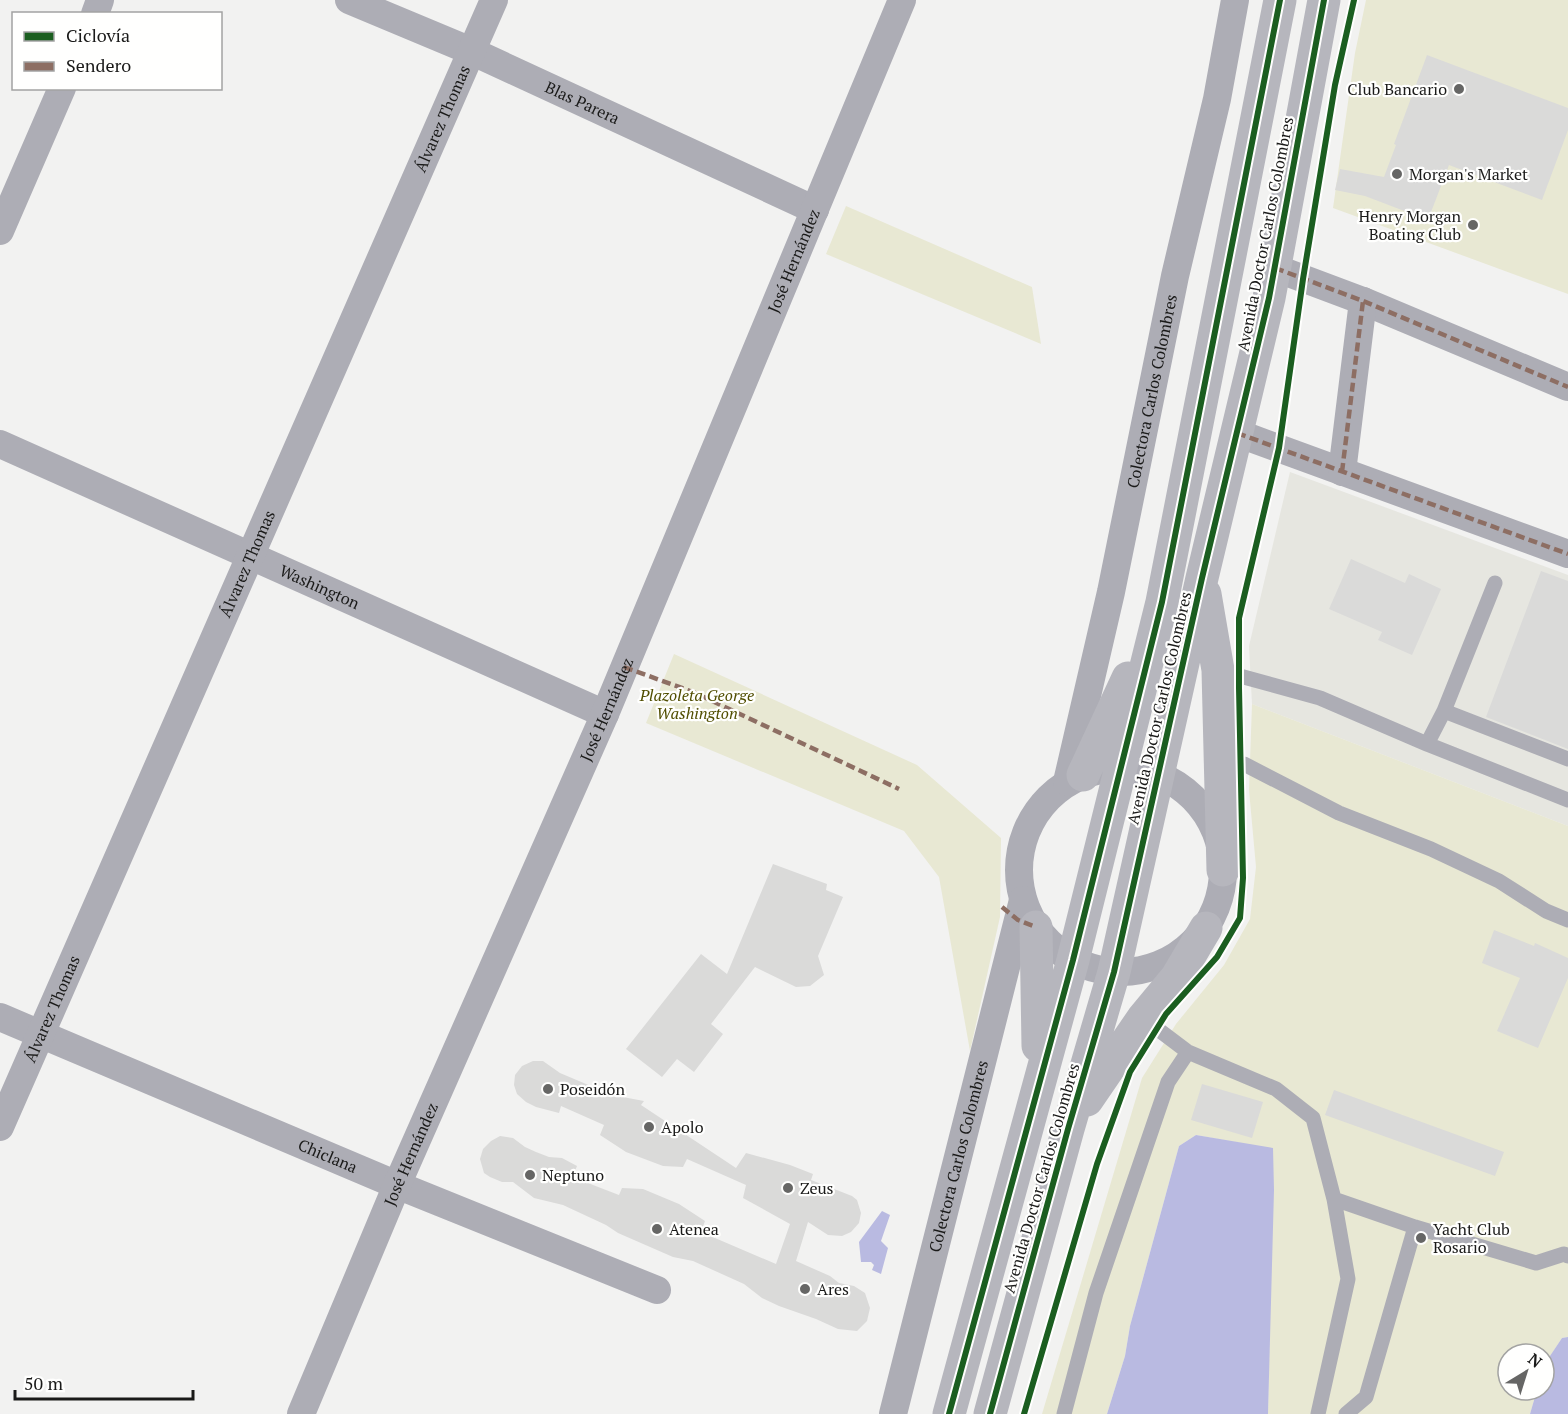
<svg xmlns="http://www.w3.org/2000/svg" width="1568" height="1414" viewBox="0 0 1568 1414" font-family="'PT Serif',serif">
<rect width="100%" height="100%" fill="#f2f2f1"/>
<path fill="#e6e6e0" d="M 1290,472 L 1568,575 L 1568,826 L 1252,704 L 1249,646 Z"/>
<path fill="#e8e8d3" d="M 1366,0 L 1568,0 L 1568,209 L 1534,196 L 1568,209 L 1568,294 L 1333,208 L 1355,53 Z
M 846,206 L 1032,287 L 1041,344 L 826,254 Z
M 674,654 L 917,765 L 1001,838 L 1000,917 L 970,1051 L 939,877 L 904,831 L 646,723 Z
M 1252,704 L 1568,826 L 1568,1337 L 1562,1338 L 1544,1366 L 1544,1354 L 1508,1354 L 1508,1390 L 1537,1390 L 1530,1414 L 1268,1414 L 1273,1149 L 1196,1135 L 1179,1146 L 1130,1326 L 1125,1356 L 1107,1414 L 1042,1414 L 1142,1078 L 1176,1024 L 1224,965 L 1250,919 L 1256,867 L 1249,790 Z"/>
<path fill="#b9bae1" d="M 1196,1135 L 1273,1148 L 1274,1190 L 1268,1414 L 1107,1414 L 1125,1356 L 1130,1326 L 1179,1146 Z
M 882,1211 L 890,1215 L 881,1241 L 888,1248 L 881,1274 L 872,1270 L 874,1265 L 871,1262 L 861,1262 L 859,1242 Z
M 1568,1337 L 1568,1414 L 1530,1414 L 1537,1390 L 1544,1390 L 1544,1365 L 1562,1338 Z"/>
<path fill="#dadad9" d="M 1427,55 L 1568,108 L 1568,130 L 1542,200 L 1449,165 L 1428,220 L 1365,196 L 1335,190 L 1340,169 L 1384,177 L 1396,145 L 1394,144 Z
M 1351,559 L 1405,583 L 1409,574 L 1441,589 L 1412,655 L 1378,640 L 1382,632 L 1329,609 Z
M 1541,571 L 1568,581 L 1568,749 L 1486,717 Z
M 773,864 L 827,884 L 826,890 L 843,897 L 818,956 L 824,975 L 810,986 L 796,987 L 755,967 L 711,1024 L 723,1034 L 694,1072 L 677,1059 L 662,1077 L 626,1049 L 701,954 L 727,974 Z
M 1494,930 L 1534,946 L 1535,943 L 1568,958 L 1568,978 L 1538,1048 L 1497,1031 L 1520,978 L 1482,963 Z
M 533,1061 L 543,1061 L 560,1073 L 612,1095 L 644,1101 L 641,1105 L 736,1168 L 746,1153 L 790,1165 L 813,1174 L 811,1180 L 852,1196 L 857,1200 L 861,1213 L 859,1223 L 851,1232 L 842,1236 L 828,1235 L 808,1222 L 796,1261 L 830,1276 L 839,1283 L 854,1286 L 865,1293 L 870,1308 L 867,1321 L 857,1331 L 838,1329 L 816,1319 L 779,1306 L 762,1298 L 744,1284 L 693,1261 L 673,1257 L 618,1233 L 606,1225 L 563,1205 L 534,1198 L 513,1182 L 502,1182 L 490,1177 L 484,1173 L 480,1159 L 483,1149 L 491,1141 L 500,1136 L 513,1138 L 525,1147 L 536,1152 L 549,1157 L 562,1158 L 577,1166 L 573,1176 L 593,1185 L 619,1195 L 622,1188 L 643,1189 L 679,1204 L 705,1221 L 701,1232 L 776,1264 L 790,1224 L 743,1198 L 746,1185 L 687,1159 L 683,1167 L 663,1166 L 626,1152 L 600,1135 L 604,1125 L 561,1106 L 559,1113 L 536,1107 L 526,1102 L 517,1094 L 514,1085 L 515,1075 L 522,1066 Z
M 1202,1084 L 1263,1102 L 1252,1138 L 1191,1120 Z
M 1334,1090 L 1504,1152 L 1495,1176 L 1325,1115 Z"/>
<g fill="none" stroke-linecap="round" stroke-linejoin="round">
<path stroke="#adadb5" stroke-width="15" d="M 1218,670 L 1320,698 L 1427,744 L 1568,800
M 1444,711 L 1568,759
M 1427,744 L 1444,711 L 1495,583
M 1221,759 L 1244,764 L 1339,813 L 1431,849 L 1499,881 L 1546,911 L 1568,920
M 1143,1018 L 1188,1052 L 1276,1089 L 1313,1118 L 1334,1199 L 1348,1279 L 1318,1414
M 1334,1199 L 1415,1227 L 1536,1263 L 1564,1254 L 1568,1256
M 1064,1414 L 1096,1293 L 1168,1082 L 1188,1052
M 1346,1414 L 1366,1397 L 1415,1227"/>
<g stroke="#adadb5" stroke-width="28">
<path id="s1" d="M 349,0 L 471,51 L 815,210"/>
<path d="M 95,14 L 100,0"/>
<path d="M 0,231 L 62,88"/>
<path d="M 1275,268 L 1363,301 L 1568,387"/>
<path d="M 1237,433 L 1568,554"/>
<path id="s2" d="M 0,444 L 605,714"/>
<path d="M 1342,472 L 1363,301"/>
<circle cx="1121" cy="870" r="102"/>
<path id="s3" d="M 1067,782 L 1111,592 L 1175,276 L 1217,99 L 1235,0"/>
<path id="s4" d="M 0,1017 L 397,1185 L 657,1290"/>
<path id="s5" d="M 0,1127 L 494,0"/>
<path id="s6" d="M 301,1414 L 397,1185 L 605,714 L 902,0"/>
<path id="s7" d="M 893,1414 L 1023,900"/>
</g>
<path stroke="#b6b6bd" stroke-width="33" d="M 1205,594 L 1218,670 L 1223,870
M 1083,775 L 1128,678
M 1036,927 L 1038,1046
M 1087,1100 L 1143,1018 L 1177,977 L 1206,928
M 949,1414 L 1073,960 L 1162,602 L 1280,0
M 990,1414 L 1068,1129 L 1114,972 L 1202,578 L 1269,298 L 1324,0"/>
<path stroke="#8d6e63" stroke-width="4.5" stroke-dasharray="9 4.5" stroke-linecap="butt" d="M 1275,268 L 1363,301 L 1568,387
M 1237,433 L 1568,554
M 1342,472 L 1363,301
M 624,667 L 693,692 L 899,789
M 1002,907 L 1018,920 L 1036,927"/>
<defs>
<path id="cycleway" d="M 949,1414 L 1073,960 L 1162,602 L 1280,0
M 990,1414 L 1068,1129 L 1114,972 L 1202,578 L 1269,298 L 1324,0
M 1024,1414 L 1097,1164 L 1130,1072 L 1166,1014 L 1217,957 L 1240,918 L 1243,878 L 1239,688 L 1239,618 L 1279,448 L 1303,279 L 1335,85 L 1354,0"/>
</defs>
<use href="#cycleway" stroke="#fffffe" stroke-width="10"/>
<use href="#cycleway" stroke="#1b5e20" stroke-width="6"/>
</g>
<g fill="#666665" stroke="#fffffe" stroke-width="2">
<circle cx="1459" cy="89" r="6"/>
<circle cx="1397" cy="174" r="6"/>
<circle cx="1473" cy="225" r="6"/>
<circle cx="548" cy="1089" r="6"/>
<circle cx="649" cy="1127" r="6"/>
<circle cx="530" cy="1175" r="6"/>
<circle cx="788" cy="1188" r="6"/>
<circle cx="657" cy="1229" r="6"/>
<circle cx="1421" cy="1238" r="6"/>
<circle cx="805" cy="1289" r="6"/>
</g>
<g text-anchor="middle" stroke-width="4.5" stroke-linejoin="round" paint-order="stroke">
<g font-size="16" fill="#1a1a19" stroke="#fffffe" text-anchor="start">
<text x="1447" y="95" text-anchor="end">Club Bancario</text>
<text x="1409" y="180">Morgan's Market</text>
<text x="1461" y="222" text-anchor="end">Henry Morgan<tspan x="1461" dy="18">Boating Club</tspan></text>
<text x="560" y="1095">Poseidón</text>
<text x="661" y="1133">Apolo</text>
<text x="542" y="1181">Neptuno</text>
<text x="800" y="1194">Zeus</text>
<text x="669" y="1235">Atenea</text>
<text x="1433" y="1235">Yacht Club<tspan x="1433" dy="18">Rosario</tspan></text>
<text x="817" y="1295">Ares</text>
</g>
<g font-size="16" fill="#1a1a19" stroke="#fffffe">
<text dy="6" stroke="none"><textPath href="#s1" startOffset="255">Blas Parera</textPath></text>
<text dy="6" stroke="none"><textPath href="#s5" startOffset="1101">Álvarez Thomas</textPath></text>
<text transform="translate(1265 234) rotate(-79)" y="6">Avenida Doctor Carlos Colombres</text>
<text dy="6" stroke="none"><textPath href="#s6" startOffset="1254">José Hernández</textPath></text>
<text dy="6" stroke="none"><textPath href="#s3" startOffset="400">Colectora Carlos Colombres</textPath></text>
<text dy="6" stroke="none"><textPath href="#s5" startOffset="615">Álvarez Thomas</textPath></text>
<text dy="6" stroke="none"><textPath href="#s2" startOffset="350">Washington</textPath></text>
<text transform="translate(1159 708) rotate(-77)" y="6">Avenida Doctor Carlos Colombres</text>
<text dy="6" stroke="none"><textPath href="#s6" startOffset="768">José Hernández</textPath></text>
<text dy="6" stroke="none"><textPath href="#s5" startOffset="129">Álvarez Thomas</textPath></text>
<text dy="6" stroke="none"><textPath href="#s6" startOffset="282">José Hernández</textPath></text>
<text dy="6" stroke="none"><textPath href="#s4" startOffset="356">Chiclana</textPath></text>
<text dy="6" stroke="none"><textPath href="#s7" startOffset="266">Colectora Carlos Colombres</textPath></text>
<text transform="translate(1041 1178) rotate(-74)" y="6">Avenida Doctor Carlos Colombres</text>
</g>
<g font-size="16" font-style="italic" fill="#514e00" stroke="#fffffe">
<text x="697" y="701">Plazoleta George<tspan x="697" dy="18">Washington</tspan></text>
</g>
</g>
<rect x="12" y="12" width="210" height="78" fill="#fffffe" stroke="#a3a3a2" stroke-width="1.5"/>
<rect x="24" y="32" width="30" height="9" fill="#1b5e20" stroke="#a3a3a2" stroke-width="1.5"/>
<text x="66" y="42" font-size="18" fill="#1a1a19">Ciclovía</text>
<rect x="24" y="62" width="30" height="9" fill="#8d6e63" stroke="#a3a3a2" stroke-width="1.5"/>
<text x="66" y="72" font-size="18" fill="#1a1a19">Sendero</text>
<g transform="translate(1526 1372) rotate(38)"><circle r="28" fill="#fffffe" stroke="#a3a3a2" stroke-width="1.5"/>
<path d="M0-4.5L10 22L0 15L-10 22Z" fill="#666665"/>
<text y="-9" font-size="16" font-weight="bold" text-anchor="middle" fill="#1a1a19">N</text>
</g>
<path d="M15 1390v9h178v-9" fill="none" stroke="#1a1a19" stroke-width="3"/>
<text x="24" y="1390" font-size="18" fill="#1a1a19" stroke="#fffffe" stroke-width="4.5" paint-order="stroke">50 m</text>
</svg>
